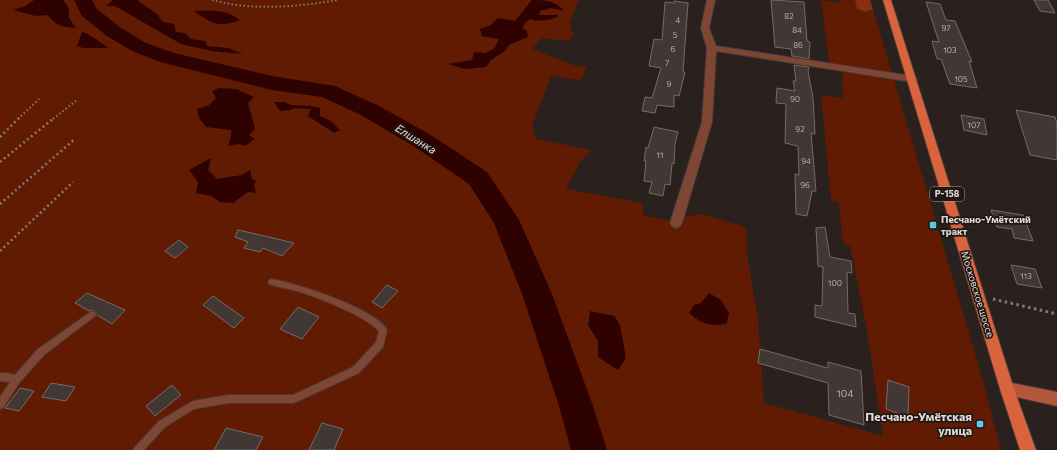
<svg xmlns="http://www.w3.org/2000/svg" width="1057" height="450" viewBox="0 0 1057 450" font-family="Commissioner,sans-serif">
<rect width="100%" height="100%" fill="#2a211e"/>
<path fill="#601b02" d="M 0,0 L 579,0 L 570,23 L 573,35 L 568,41 L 542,38 L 532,49 L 573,65 L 587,67 L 581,80 L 551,76 L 532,126 L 536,139 L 592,150 L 580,162 L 566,189 L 642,203 L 644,216 L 667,220 L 701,214 L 746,227 L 747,255 L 758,318 L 764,403 L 883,436 L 866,325 L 850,246 L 843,244 L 839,202 L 831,200 L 821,95 L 843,98 L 842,70 L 823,67 L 829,61 L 821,0 L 840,3 L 840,0 L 855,0 L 857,9 L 866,12 L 873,9 L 984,384 L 1001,450 L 0,450 Z"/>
<path fill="#852f10" d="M 855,0 L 870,0 L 873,9 L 866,12 L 857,9 Z"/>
<path fill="#2e0200" d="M 34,0 L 63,0 L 69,8 L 69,18 L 76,28 C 62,27 56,26 48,15 L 36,16 L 13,10 L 26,6 Z
M 112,0 L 137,0 L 157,14 L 163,22 L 174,24 L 176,32 L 185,33 L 191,39 L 205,41 L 207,46 L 228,48 L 243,54 L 212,51 L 181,44 L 122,10 L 114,6 L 106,6 L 111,2 Z
M 532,0 C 544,0 557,1 564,11 L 551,8 L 540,11 L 539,15 L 558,15 L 558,17 C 548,20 540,22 530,19 L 526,22 L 522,28 L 527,31 L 528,37 L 509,45 L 505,51 L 491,60 L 486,67 L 465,69 L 448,64 L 472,60 L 474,52 L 485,53 L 494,49 L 499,39 L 482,36 L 480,29 L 491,25 L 498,18 L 515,21 Z
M 194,11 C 213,11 225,9 240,20 C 220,28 211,24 194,11 Z
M 82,32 C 89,33 102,44 109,48 L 83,48 L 77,46 Z
M 219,88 L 236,89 L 254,97 L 248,103 L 255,129 L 249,135 L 255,139 L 245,146 L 238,144 L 228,146 L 231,136 L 231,130 L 206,127 L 199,118 L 197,109 L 209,105 L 216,98 L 212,91 Z
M 274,102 L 284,102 L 291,105 L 310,106 L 320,108 L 320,116 L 331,121 L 340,130 L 334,133 L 308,116 L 311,109 L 294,108 L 290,110 L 280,111 Z
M 211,158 L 208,170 L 217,179 L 242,175 L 250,170 L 252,179 L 256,181 L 254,186 L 256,193 L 248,192 L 233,203 L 220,202 L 211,196 L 196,193 L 198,182 L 189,170 Z
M 709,293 L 721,300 L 729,313 L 727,323 C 712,328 700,323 689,313 L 694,305 L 701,303 Z
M 590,311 L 614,316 L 620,325 L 626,358 L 618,370 L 598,357 L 598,341 L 588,325 Z"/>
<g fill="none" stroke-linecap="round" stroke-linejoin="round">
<path fill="#2e0200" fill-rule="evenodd" d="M 74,0 L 92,0 L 97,9 L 121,28 L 146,43 L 174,53 L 272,76 L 335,86 L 377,105 L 431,135 L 487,172 L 519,220 L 552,294 L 593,406 L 607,450 L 571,450 L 559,406 L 522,294 L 494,223 L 469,184 L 415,147 L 361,115 L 322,97 L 272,90 L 160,62 L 132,51 L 107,36 L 82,16 Z"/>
</g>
<path fill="#413734" stroke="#766b68" d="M 771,0 L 804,2 L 807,41 L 810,42 L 809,59 L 792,56 L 791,49 L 775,47 Z
M 1034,0 L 1048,0 L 1055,13 L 1040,11 Z
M 674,1 L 688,3 L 683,72 L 685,72 L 679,96 L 674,95 L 674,107 L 657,105 L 655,113 L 642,111 L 645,97 L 652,98 L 661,68 L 649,66 L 654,39 L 662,40 L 665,2 L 674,3 Z
M 926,2 L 940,4 L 946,20 L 955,21 L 972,62 L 969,61 L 977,88 L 950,84 L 941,59 L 937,59 L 932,41 L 939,42 Z
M 794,65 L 809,67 L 808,71 L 813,98 L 815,134 L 811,133 L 816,191 L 812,191 L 807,216 L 796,214 L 795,174 L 799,175 L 798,146 L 785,143 L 786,104 L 776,103 L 777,88 L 795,91 L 793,81 L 796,81 Z
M 1016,110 L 1055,117 L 1057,123 L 1057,160 L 1030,155 Z
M 961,115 L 984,119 L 987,135 L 964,130 Z
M 654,127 L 678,132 L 675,144 L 674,164 L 672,163 L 670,185 L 665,184 L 663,196 L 649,193 L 652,182 L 644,181 L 646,161 L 644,161 L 646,147 L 648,148 Z
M 991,210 L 1023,215 L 1033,241 L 1014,238 L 1012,229 L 997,227 Z
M 825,227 L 830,257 L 851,261 L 852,273 L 847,272 L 848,313 L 855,314 L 856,327 L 815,317 L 815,305 L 822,306 L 823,267 L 818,266 L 816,228 Z
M 238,230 L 269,237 L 294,243 L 282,256 L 263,248 L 260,252 L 244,248 L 248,242 L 235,237 Z
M 179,240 L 188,247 L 175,258 L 165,251 Z
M 1011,265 L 1035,269 L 1042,288 L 1017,284 Z
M 387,285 L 398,291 L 382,308 L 372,302 Z
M 87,293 L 125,310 L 112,324 L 97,315 L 95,311 L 92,310 L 89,311 L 75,303 Z
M 213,296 L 244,318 L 234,328 L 203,305 Z
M 298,307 L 319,317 L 302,339 L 280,329 Z
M 760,349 L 828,368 L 828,362 L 861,371 L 864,425 L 829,415 L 828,383 L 758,363 Z
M 888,380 L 909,387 L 908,417 L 886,409 Z
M 51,383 L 75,387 L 66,401 L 42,397 Z
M 172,385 L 181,395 L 155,416 L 146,406 Z
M 20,388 L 34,391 L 19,411 L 5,408 Z
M 322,423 L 343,429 L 334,450 L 309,450 Z
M 226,428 L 263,437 L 256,450 L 214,450 Z"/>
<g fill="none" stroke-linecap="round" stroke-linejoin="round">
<defs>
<path id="lane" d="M 272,279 C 296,283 377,309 387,330 L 383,347 L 359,373 L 296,402 L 293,403 L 228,403 L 194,409 L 165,427 L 144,450 L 133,450 L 135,447 L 159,421 L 193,401 L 228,395 L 293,395 L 353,367 L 376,342 L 379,331 C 364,315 315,296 293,290 C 285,288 277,287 269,284 L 268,282 L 269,280 Z
M 92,311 L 95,312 L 96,314 L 95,316 L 44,355 L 19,383 L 3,408 L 0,409 L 0,397 L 10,382 L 0,381 L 0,373 L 8,373 L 15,375 L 38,349 Z"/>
<path id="street" d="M 707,0 L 715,0 L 709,28 L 716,46 L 912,76 L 917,79 L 912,82 L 716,51 L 712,122 L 682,223 L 680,226 L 676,228 L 672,226 L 670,223 L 702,122 L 707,48 L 701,28 Z"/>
<path id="secondary" d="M 1007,382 L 1057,392 L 1057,406 L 1002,394 L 1000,389 L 1002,384 Z"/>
<path id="primary" d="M 883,0 L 891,0 L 1014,389 L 1036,450 L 1020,450 L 1000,389 Z"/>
</defs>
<use href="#lane" stroke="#443b38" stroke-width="2"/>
<use href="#street" stroke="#443b38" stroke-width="2"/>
<use href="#secondary" stroke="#443b38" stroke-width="2"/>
<use href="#primary" stroke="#443b38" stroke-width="2"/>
<path stroke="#827b79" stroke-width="2" stroke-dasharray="1.5 2.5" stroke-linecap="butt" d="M 212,0 C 253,11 296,7 338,0
M 18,119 L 39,99
M 53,119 L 77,100"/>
<path stroke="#827b79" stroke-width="2.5" stroke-dasharray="2 3" stroke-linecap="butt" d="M 0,137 L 19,118
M 0,162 L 54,118
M 0,204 L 75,139
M 0,251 L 73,182"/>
<path stroke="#827b79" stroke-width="3" stroke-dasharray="2.5 3.5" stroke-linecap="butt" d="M 993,299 L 1057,314"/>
<use href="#lane" fill="#7f4634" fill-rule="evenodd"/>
<use href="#street" fill="#7f4634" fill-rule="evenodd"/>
<use href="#secondary" fill="#b2573a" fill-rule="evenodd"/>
<use href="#primary" fill="#d9633d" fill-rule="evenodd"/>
</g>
<g fill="#5ac8e6" stroke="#201815" stroke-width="1.5">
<rect x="929" y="221" width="8" height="8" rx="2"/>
<rect x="976" y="420" width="8" height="8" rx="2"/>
</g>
<g text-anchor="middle" stroke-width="3.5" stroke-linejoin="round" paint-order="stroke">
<g font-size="8" fill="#b9b2b0">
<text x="789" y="19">82</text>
<text x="678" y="23">4</text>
<text x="946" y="31">97</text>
<text x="797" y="33">84</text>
<text x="675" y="38">5</text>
<text x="798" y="48">86</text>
<text x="673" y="52">6</text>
<text x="950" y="53">103</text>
<text x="667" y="66">7</text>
<text x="961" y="82">105</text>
<text x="669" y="87">9</text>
<text x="795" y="102">90</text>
<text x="974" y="128">107</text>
<text x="800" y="132">92</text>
<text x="660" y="158">11</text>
<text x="806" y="164">94</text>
<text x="805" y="188">96</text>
<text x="1026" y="279">113</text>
<text x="835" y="286">100</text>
</g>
<rect fill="#201815" stroke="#a7a09f" stroke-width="1" x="930" y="187" width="34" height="14" rx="3"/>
<g font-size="9" font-weight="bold" fill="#e1dbda">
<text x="947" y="197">Р-158</text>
</g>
<g font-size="10" font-weight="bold" fill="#e1dbda" stroke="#201815" text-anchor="start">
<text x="941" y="223">Песчано-Умётский<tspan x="941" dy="12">тракт</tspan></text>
</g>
<g font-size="10" fill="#e1dbda" stroke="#201815">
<text transform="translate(978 294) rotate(73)" y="4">Московское шоссе</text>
</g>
<g font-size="10" fill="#b9b2b0">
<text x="845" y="397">104</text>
</g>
<g font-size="11" font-style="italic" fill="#f6dbd3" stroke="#201815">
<text transform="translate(416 139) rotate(32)" y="4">Елшанка</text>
</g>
<g font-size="12" font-weight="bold" fill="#e1dbda" stroke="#201815" text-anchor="end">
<text x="972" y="421">Песчано-Умётская<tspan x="972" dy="14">улица</tspan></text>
</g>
</g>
</svg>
